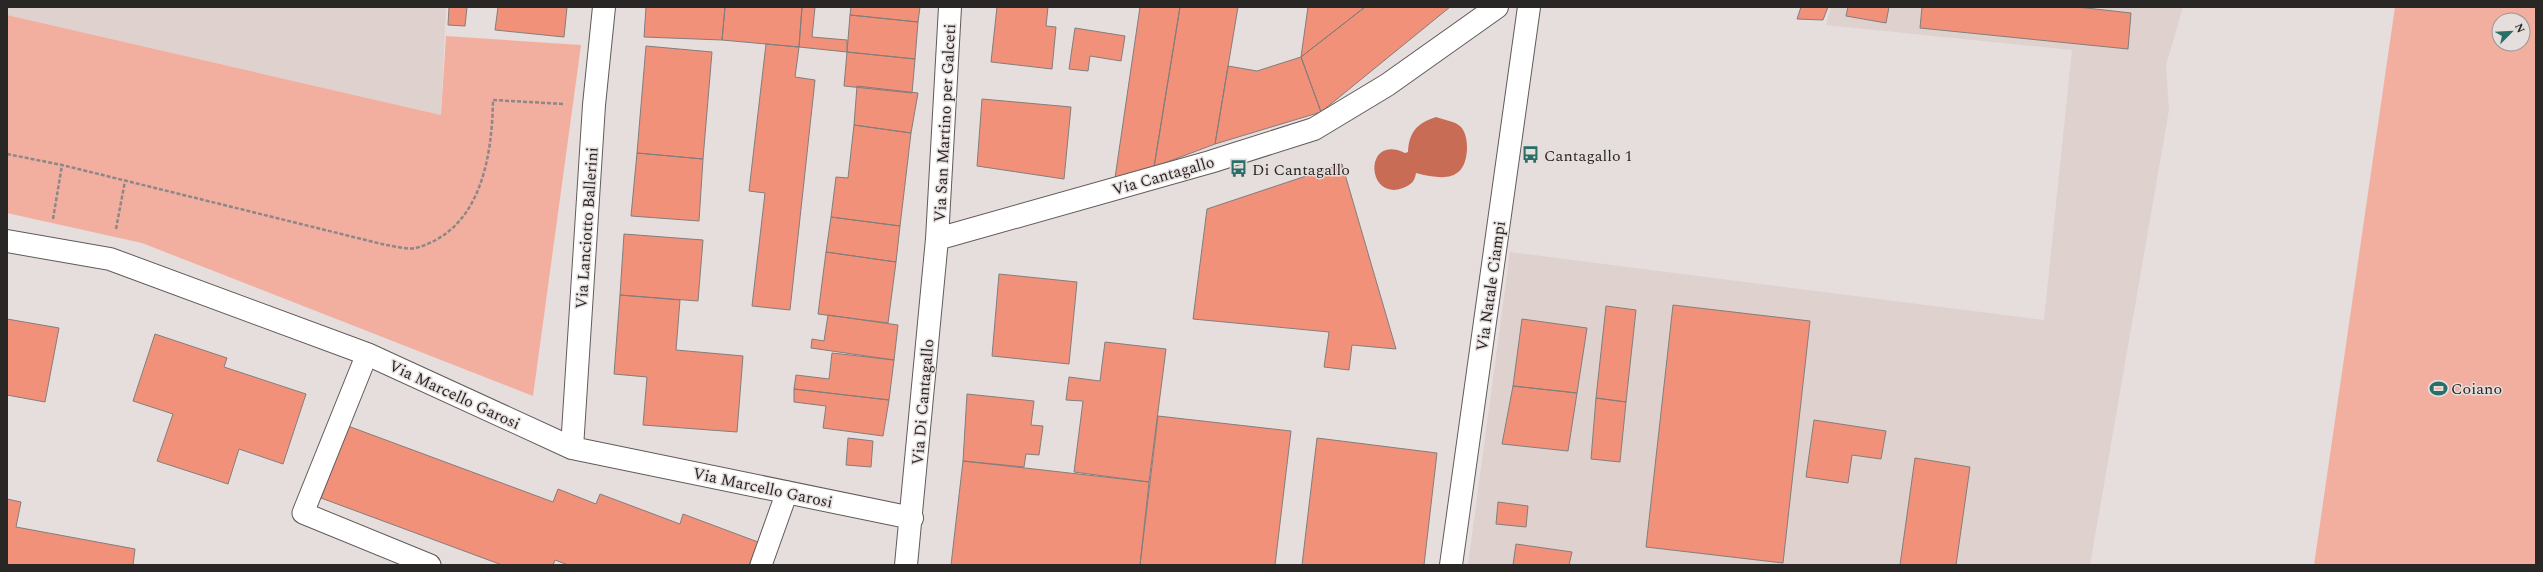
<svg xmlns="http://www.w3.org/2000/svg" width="2543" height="572" viewBox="0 0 2543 572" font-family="Spectral,serif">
<rect width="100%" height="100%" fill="#e5dedd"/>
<path fill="#dfd1cd" d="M 7,7 L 446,7 L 441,115 L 7,15 Z
M 1831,7 L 2183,7 L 2166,65 L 2169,110 L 2090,565 L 1468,565 L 1510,252 L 2044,320 L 2072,50 L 1826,25 Z"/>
<path fill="#f2af9f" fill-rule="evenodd" d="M 2395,7 L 2536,7 L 2536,565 L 2314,565 ZM 2499,20 L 2523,20 L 2523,44 L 2499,44 Z
M 7,15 L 441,115 L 446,36 L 581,45 L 533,396 L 142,243 L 7,213 Z"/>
<path fill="#c86c56" d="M 1436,117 C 1444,120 1455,121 1461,127 C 1466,133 1467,141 1467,148 C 1466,182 1443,180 1416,173 C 1415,181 1411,185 1403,188 C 1366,202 1363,133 1405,153 L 1408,152 C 1409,132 1417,123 1436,117 Z"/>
<path fill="#f1917a" stroke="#847d7c" d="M 449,7 L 467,7 L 465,26 L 448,25 Z
M 498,7 L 567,7 L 564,37 L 495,30 Z
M 646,7 L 725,7 L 722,40 L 644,37 Z
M 725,7 L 802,7 L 799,47 L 722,40 Z
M 802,7 L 815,7 L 812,37 L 847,40 L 847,52 L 799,47 Z
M 851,7 L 920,7 L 918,22 L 850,15 Z
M 997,7 L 1048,7 L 1046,26 L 1056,27 L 1052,69 L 991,62 Z
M 1140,7 L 1180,7 L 1154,167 L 1115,178 Z
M 1180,7 L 1238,7 L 1215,144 L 1154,167 Z
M 1308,7 L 1365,7 L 1301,57 Z
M 1365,7 L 1450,7 L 1321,112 L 1301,57 Z
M 1801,7 L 1828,7 L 1823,20 L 1797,19 Z
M 1848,7 L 1889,7 L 1886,23 L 1846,16 Z
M 1922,7 L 2077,7 L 2131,13 L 2128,49 L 1920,28 Z
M 850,15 L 918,22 L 915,59 L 847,52 Z
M 1075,28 L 1125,36 L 1121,61 L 1090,56 L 1088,71 L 1069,69 Z
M 766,44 L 799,47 L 795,77 L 815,80 L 790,310 L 752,306 L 765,193 L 749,191 Z
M 646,46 L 712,52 L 703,159 L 637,153 Z
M 847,52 L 915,59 L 912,93 L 844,86 Z
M 1301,57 L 1321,112 L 1215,144 L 1228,66 L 1257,71 Z
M 857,86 L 918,93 L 911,133 L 854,125 Z
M 982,99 L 1071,107 L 1064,179 L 977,166 Z
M 854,125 L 911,133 L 900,226 L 831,217 L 836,177 L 848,178 Z
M 637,153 L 703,159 L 699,221 L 631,216 Z
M 1342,164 L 1396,349 L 1352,345 L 1349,370 L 1324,367 L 1329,332 L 1193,319 L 1207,209 Z
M 831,217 L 900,226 L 896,262 L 826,252 Z
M 624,234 L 703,240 L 698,301 L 620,295 Z
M 826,252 L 896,262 L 888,323 L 818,314 Z
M 999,274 L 1077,282 L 1069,364 L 992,356 Z
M 620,295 L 680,300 L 676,350 L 743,356 L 737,432 L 643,425 L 647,377 L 614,374 Z
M 1673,305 L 1810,321 L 1783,563 L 1646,547 Z
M 1606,306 L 1636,310 L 1626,402 L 1596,398 Z
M 828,315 L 898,325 L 894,360 L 811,348 L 812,339 L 824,341 Z
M 7,319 L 59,328 L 45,402 L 7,395 Z
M 1522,319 L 1587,328 L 1577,393 L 1513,386 Z
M 155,334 L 227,358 L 224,367 L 306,394 L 283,464 L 239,449 L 228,484 L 157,461 L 173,414 L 133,401 Z
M 1105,342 L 1166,349 L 1149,482 L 1074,472 L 1083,401 L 1066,400 L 1069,377 L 1100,381 Z
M 832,353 L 894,360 L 889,400 L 794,389 L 796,375 L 829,379 Z
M 1513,386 L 1577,393 L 1568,451 L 1502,444 Z
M 794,389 L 889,400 L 883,436 L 823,428 L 826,406 L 794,402 Z
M 967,394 L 1034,401 L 1031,425 L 1043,426 L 1039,455 L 1026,454 L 1024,467 L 963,461 Z
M 1596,398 L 1626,402 L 1620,462 L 1591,459 Z
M 1158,416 L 1291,431 L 1275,565 L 1140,565 Z
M 1814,420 L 1886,431 L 1881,459 L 1852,455 L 1848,483 L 1806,477 Z
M 348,426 L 553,502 L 558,489 L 596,504 L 600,494 L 680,524 L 683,514 L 758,542 L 749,565 L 568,565 L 555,560 L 553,565 L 502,565 L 321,498 Z
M 848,438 L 873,441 L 871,467 L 846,465 Z
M 1317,438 L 1437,453 L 1424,565 L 1302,565 Z
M 1915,458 L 1970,467 L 1956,565 L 1900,565 Z
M 963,461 L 1149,482 L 1140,565 L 951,565 Z
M 7,499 L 21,502 L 16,527 L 135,549 L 133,565 L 7,565 Z
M 1498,502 L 1528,506 L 1526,527 L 1496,524 Z
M 1516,544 L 1572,552 L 1569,565 L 1513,565 Z"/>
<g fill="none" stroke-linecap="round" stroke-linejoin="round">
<defs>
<path id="service" d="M 367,354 L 303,513 L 430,565
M 761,565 L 787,492"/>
<path id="minor" d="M 937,239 L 1210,162 L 1314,129 L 1387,85 L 1497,7
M 7,241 L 110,259 L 367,354 L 572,448 L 912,518
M 572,448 L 594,105 L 604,7
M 906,565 L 937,239 L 950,7
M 1451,565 L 1529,7"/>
</defs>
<use href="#service" stroke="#615b5a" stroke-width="23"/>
<use href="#minor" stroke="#615b5a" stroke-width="24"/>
<path stroke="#8d8887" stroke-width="2.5" stroke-dasharray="4 2" stroke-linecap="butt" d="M 7,154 L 62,165 L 386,245 C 395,246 408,250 416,248 C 481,230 492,157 493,100 L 564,104
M 53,219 L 62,165
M 116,229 L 125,181"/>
<use href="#service" stroke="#fff" stroke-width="21"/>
<use href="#minor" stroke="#fff" stroke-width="22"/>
</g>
<defs>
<symbol id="bus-bare" viewBox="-9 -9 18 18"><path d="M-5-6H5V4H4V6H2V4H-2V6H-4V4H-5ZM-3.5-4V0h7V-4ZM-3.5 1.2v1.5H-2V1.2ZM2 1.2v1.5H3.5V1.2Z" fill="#276f67" stroke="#e5dedd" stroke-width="2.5" paint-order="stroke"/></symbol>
<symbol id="stadium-bare" viewBox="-9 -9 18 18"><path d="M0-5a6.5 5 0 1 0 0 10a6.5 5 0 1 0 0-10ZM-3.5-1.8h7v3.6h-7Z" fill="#276f67" stroke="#e5dedd" stroke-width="2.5" paint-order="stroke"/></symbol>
</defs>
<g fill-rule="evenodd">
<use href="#bus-bare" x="1518" y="142" width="25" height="25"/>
<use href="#bus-bare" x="1226" y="156" width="25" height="25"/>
<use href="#stadium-bare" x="2426" y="376" width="25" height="25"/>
</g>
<g text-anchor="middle" stroke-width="3" stroke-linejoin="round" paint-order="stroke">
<g font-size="16" fill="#292626" stroke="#e5dedd">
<text transform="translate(944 123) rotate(-87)" y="6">Via San Martino per Galceti</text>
<text transform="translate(1163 175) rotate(-16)" y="6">Via Cantagallo</text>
<text transform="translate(586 228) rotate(-86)" y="6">Via Lanciotto Ballerini</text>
<text transform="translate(1490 286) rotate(-82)" y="6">Via Natale Ciampi</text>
<text transform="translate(455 394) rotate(25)" y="6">Via Marcello Garosi</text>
<text transform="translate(922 402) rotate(-85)" y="6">Via Di Cantagallo</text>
<text transform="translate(763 487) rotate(12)" y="6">Via Marcello Garosi</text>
</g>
<g font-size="16" fill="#292626" stroke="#e5dedd" text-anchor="start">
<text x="1544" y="161">Cantagallo 1</text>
<text x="1252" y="175">Di Cantagallo</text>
<text x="2451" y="394">Coiano</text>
</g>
</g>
<rect width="2543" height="572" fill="none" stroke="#292626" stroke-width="16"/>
<g transform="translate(2511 32) rotate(66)"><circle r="19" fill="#e5dedd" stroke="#9a9494"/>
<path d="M0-3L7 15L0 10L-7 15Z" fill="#276f67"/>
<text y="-6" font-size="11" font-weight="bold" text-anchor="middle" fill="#292626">N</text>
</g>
</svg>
